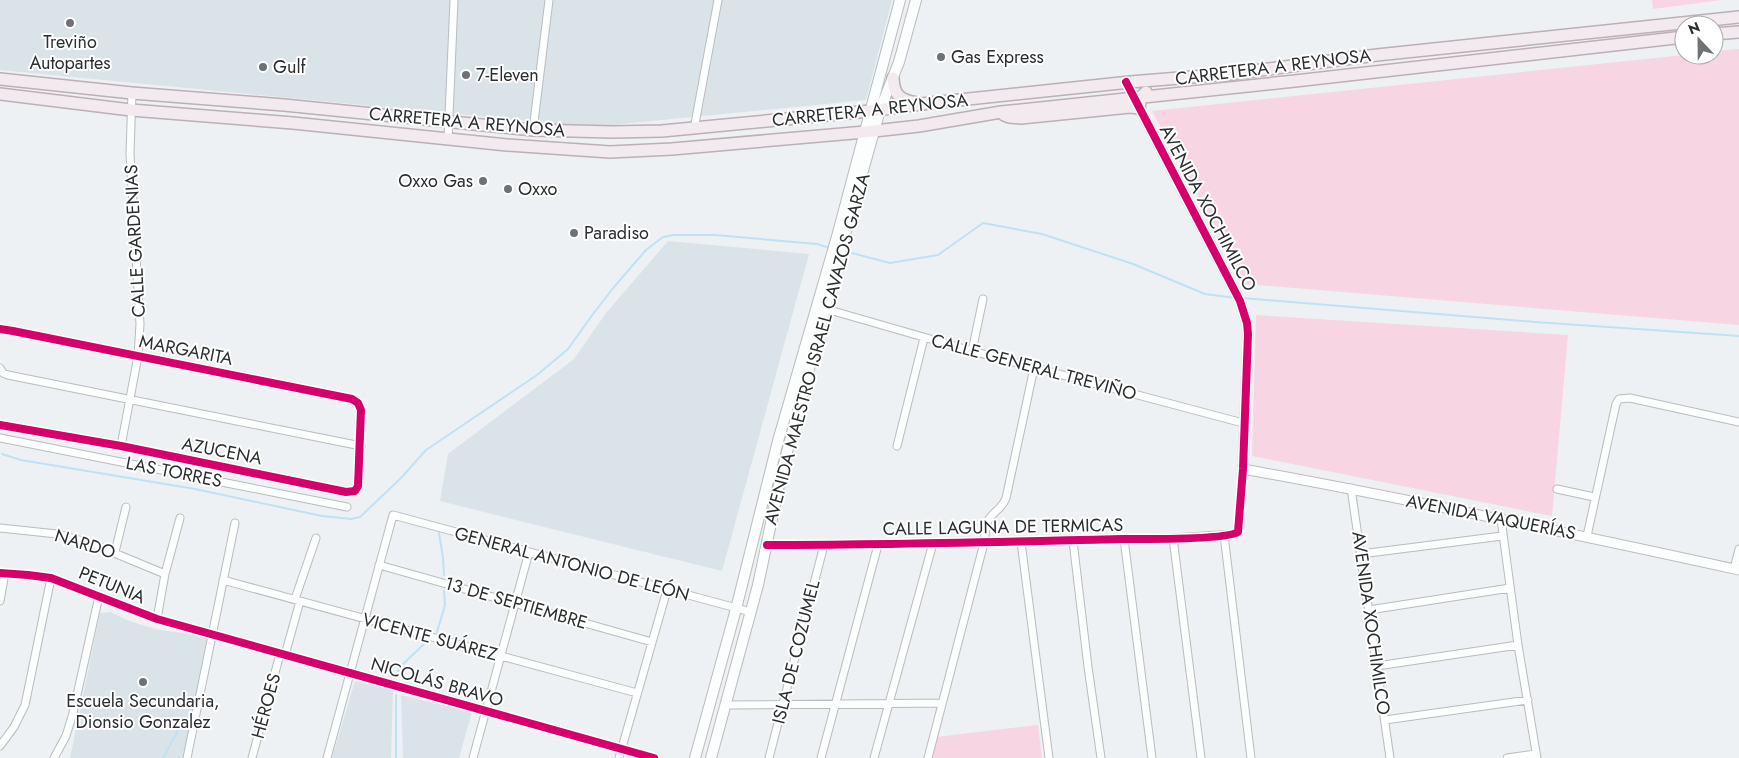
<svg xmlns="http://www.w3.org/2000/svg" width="1739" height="758" viewBox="0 0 1739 758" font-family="Jost,sans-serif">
<rect width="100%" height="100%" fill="#eef1f3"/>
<path fill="#dae3e8" d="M 0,0 L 892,0 L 866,100 L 591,127 L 0,70 Z
M 668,241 L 809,254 L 722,571 L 440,501 L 448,454 L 574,359 L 606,313 Z
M 111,612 L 129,621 L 159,630 L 207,636 L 184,758 L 70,758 L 100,613 Z
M 355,681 L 393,690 L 391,758 L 332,758 Z
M 401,695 L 472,712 L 459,758 L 403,758 Z"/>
<path fill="#f7d5e2" d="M 1652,0 L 1721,0 L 1653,9 Z
M 1739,49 L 1739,325 L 1245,284 L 1152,111 L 1684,55 L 1714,55 L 1714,51 Z
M 1256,315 L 1568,335 L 1552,516 L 1252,456 Z
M 1038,725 L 1042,758 L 931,758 L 936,737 Z"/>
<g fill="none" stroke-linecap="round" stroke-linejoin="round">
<path stroke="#bee2f4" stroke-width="2" d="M 844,251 L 890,263 L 938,255 L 983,223 L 1042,234 L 1133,264 L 1205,294 L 1236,298
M 1243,298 L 1535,322 L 1739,336
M 2,454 L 21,460 L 195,489 L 322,516 L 351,519 L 360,517 L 401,478 L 426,450 L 537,375 L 568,349 L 593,314 L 614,287 L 646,250 L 663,237 L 674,235 L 715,235 L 817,244 L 830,248
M 439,533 L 443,558 L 444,575
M 437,632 L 445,605 L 444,591
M 395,677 L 401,666 L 424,644
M 163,758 L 178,730 L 190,727
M 396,758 L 396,695"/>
<defs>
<path id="minor" d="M 694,129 L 718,0
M 533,130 L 549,0
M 448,139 L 454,0
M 826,309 L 972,351 L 1243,423
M 0,329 L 13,331 L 352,399 L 358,403 L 361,410 L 358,486 L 355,491 L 346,492 L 121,446 L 0,425
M 972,351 L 983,299
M 0,368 L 3,373 L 8,375 L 361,446
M 0,438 L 347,507
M 121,446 L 138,356 L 140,324 L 130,154 L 132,93
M 897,446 L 924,338
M 1351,488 L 1390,758
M 1557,489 L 1594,497
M 1501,519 L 1518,645 L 1537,758
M 0,528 L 57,534 L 90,543 L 165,574
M 1224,535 L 1251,758
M 1587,536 L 1616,404 L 1619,399 L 1630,398 L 1739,422
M 1173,538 L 1201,758
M 1124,539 L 1152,758
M 1073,541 L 1088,667 L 1101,758
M 1021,542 L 1049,758
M 767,545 L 984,543 L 1173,538 L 1233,534 L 1236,533 L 1238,529 L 1243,469
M 115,552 L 126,507
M 1361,554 L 1502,536
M 379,565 L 652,642
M 1734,569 L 1739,549
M 0,573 L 28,575 L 51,578 L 157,619 L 654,758
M 223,580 L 637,693
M 295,599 L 316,538
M 0,601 L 5,573
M 1369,610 L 1510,588
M 157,619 L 165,574 L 180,518
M 285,655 L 300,601
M 1377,666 L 1518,645
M 727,705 L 942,703
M 1385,720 L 1528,700
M 0,746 L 14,727 L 25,705 L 51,578
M 54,758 L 66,736 L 73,713 L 99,596
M 187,758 L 235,523
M 252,758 L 280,654
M 327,758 L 393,515 L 751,612
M 473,758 L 529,552
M 619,758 L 667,590
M 769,758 L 824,545
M 821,758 L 878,545
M 874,758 L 933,543
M 928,758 L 984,543 C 985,536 985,526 989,519 C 995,510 1002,509 1006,498 L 1034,368
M 1507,758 L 1536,754"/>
<path id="tertiary" d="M 1126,82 L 1240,301 L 1247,323 L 1248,334 L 1243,469 C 1409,499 1574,534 1739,570"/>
<path id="secondary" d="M 695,758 L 736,609 L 778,441 L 838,233 L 900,0
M 711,758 L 758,585 L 782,471 L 837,263 L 880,110 L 899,62 L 916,0"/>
<path id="primary" d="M 1714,34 L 1739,32
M 893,78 C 894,96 900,100 917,103
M 0,79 L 132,93 L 284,105 L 533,130 L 612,132 L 662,131 L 870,111 L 921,104 L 1130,82 L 1229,74 L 1377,55 L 1739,17
M 0,94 L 131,110 L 293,123 L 507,145 L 610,152 L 672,149 L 865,132 L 919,126 L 1001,112 L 1295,81 L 1684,37
M 1004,115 L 1009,117 L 1021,118 L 1130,107 L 1139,108 L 1141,97 L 1146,92"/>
</defs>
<use href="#minor" stroke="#b9bcbd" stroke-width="9"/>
<use href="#tertiary" stroke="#b9bcbd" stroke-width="11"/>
<use href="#secondary" stroke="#b9bcbd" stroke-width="12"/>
<use href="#primary" stroke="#bcafb6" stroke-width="14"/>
<use href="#minor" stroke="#fcfdfd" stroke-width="7"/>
<use href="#tertiary" stroke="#fcfdfd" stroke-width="9"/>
<use href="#secondary" stroke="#fcfdfd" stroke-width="10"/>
<use href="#primary" stroke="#f2eaee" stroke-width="11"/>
<defs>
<path id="cycleway" d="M 0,329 L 13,331 L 352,399 L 358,403 L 361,410 L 358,486 L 355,491 L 346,492 L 121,446 L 0,425
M 767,545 C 886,545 1005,542 1125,539 C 1144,539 1226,540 1238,532 L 1243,469 L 1248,334 L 1247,323 L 1240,301 L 1126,82
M 0,573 L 28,575 L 51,578 L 157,619 L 654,758"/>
</defs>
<use href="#cycleway" stroke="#fff" stroke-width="11"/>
<use href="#cycleway" stroke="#d6006c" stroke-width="8"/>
</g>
<g fill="#6f7274" stroke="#fff" stroke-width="2">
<circle cx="70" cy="23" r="5"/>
<circle cx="941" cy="57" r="5"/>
<circle cx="263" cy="67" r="5"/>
<circle cx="466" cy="75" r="5"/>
<circle cx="483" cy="181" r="5"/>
<circle cx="508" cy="189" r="5"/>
<circle cx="574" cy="233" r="5"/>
<circle cx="143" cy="682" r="5"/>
</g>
<g text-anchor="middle" stroke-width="4" stroke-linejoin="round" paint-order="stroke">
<g font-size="18" fill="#2b2e2f" stroke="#fff" text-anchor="start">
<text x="70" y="48" text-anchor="middle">Treviño<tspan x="70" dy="21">Autopartes</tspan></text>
<text x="951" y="63">Gas Express</text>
<text x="273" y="73">Gulf</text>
<text x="476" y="81">7-Eleven</text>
<text x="473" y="187" text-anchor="end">Oxxo Gas</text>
<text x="518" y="195">Oxxo</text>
<text x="584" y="239">Paradiso</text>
<text x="143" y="707" text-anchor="middle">Escuela Secundaria,<tspan x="143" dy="21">Dionsio Gonzalez</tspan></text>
</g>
<g font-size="18" fill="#2b2e2f" stroke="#fff">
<text transform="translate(1273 67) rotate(-7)" y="6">CARRETERA A REYNOSA</text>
<text transform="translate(870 110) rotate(-6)" y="6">CARRETERA A REYNOSA</text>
<text transform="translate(467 122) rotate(5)" y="6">CARRETERA A REYNOSA</text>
<text transform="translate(1208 208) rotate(62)" y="6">AVENIDA XOCHIMILCO</text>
<text transform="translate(135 241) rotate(-93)" y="6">CALLE GARDENIAS</text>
<text transform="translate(817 349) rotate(-75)" y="6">AVENIDA MAESTRO ISRAEL CAVAZOS GARZA</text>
<text transform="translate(186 350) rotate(11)" y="6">MARGARITA</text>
<text transform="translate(1034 367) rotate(15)" y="6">CALLE GENERAL TREVIÑO</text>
<text transform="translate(222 451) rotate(11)" y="6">AZUCENA</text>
<text transform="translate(174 472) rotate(11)" y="6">LAS TORRES</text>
<text transform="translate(1491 517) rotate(11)" y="6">AVENIDA VAQUERÍAS</text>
<text transform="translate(1003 527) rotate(-1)" y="6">CALLE LAGUNA DE TERMICAS</text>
<text transform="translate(85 544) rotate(17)" y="6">NARDO</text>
<text transform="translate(572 564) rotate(15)" y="6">GENERAL ANTONIO DE LEÓN</text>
<text transform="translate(112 585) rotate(22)" y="6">PETUNIA</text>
<text transform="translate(516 603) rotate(16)" y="6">13 DE SEPTIEMBRE</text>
<text transform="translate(1371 623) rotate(82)" y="6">AVENIDA XOCHIMILCO</text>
<text transform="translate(430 637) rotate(15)" y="6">VICENTE SUÁREZ</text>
<text transform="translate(796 652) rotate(-76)" y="6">ISLA DE COZUMEL</text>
<text transform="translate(437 682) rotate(16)" y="6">NICOLÁS BRAVO</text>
<text transform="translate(266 706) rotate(-75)" y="6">HÉROES</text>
</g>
</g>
<g transform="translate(1699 40) rotate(338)"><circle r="24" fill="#ffffff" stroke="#aaabac"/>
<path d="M0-4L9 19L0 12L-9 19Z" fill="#6f7274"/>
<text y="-8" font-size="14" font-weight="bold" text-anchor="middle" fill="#2b2e2f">N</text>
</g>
</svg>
